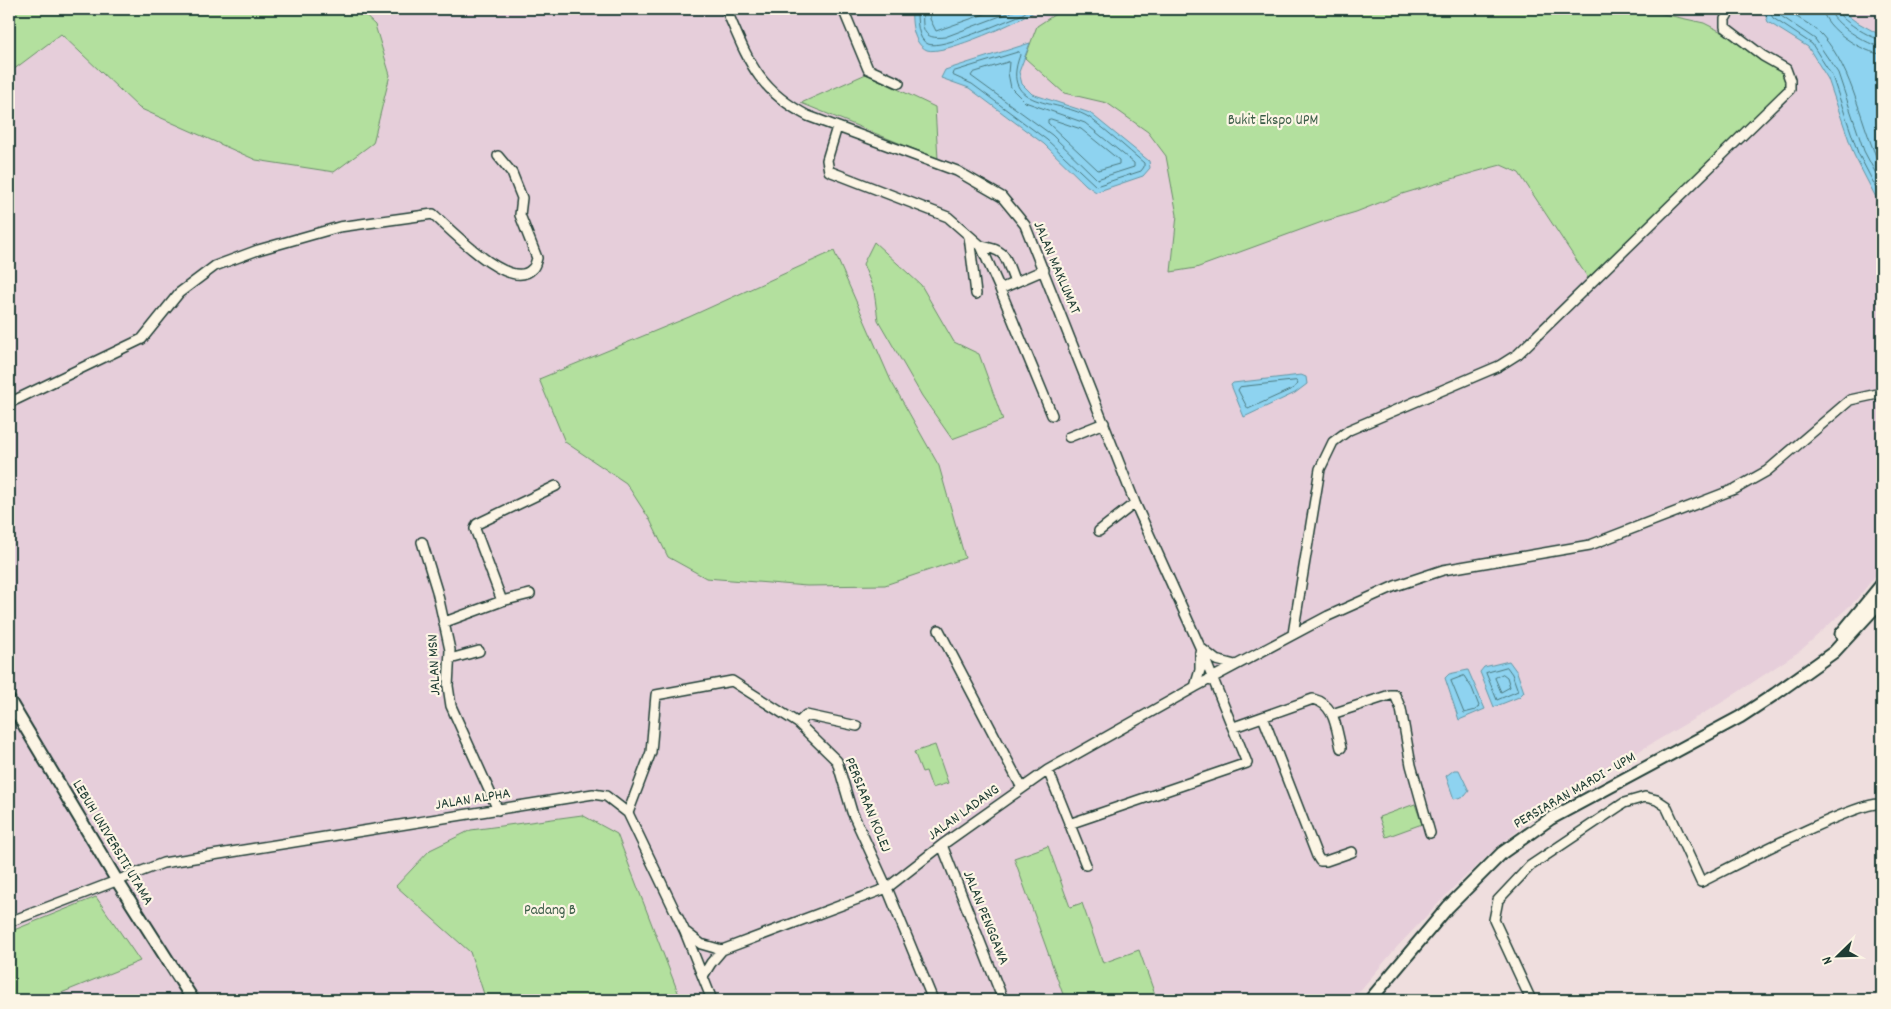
<svg xmlns="http://www.w3.org/2000/svg" width="1891" height="1009" font-family="Dekko,sans-serif">
<rect width="100%" height="100%" fill="#efdede"/>
<filter id="ink" filterUnits="userSpaceOnUse"><feTurbulence type="fractalNoise" baseFrequency=".02" numOctaves="2"/><feDisplacementMap in="SourceGraphic" scale="10" xChannelSelector="R" yChannelSelector="G"/><feConvolveMatrix kernelMatrix="1 2 1 2 8 2 1 2 1" color-interpolation-filters="sRGB"/></filter>
<g filter="url(#ink)">
<path fill="#e6ceda" d="M 9,9 L 1882,9 L 1882,568 L 1855,601 L 1800,651 L 1726,700 L 1600,774 L 1535,817 L 1496,848 L 1454,887 L 1397,947 L 1352,1000 L 9,1000 Z"/>
<path fill="#b3e09e" stroke="#698e69" d="M 9,9 L 358,9 L 375,25 L 390,75 L 373,143 L 334,172 L 256,160 L 139,108 L 61,34 L 9,73 Z
M 1063,9 L 1640,9 L 1704,23 L 1789,66 L 1795,87 L 1772,114 L 1588,278 L 1519,173 L 1501,165 L 1475,172 L 1402,194 L 1356,212 L 1322,222 L 1196,268 L 1171,272 L 1177,215 L 1166,156 L 1148,132 L 1107,103 L 1064,93 L 1025,58 L 1037,26 Z
M 866,74 L 935,107 L 938,159 L 801,103 Z
M 874,242 L 921,285 L 954,342 L 979,354 L 1003,420 L 952,439 L 922,396 L 878,320 L 874,291 L 863,264 Z
M 834,251 L 891,381 L 939,466 L 965,558 L 885,585 L 807,586 L 706,578 L 668,557 L 650,520 L 626,483 L 565,442 L 539,379 L 689,317 Z
M 935,745 L 948,783 L 932,788 L 926,771 L 922,772 L 914,752 Z
M 1415,804 L 1422,824 L 1386,837 L 1379,817 Z
M 582,815 L 617,834 L 681,1000 L 486,1000 L 470,952 L 396,886 L 430,850 L 471,830 Z
M 1048,846 L 1070,907 L 1082,903 L 1103,963 L 1139,950 L 1157,1000 L 1065,1000 L 1014,858 Z
M 96,897 L 140,961 L 44,1000 L 9,1000 L 9,932 Z"/>
<path fill="#8ed3f0" stroke="#6297a5" d="M 912,9 L 1039,9 C 1024,19 943,56 927,50 C 913,44 911,22 912,9 Z
M 1763,9 L 1839,9 L 1855,21 L 1882,36 L 1882,209 L 1854,155 L 1828,79 L 1808,47 L 1768,22 Z
M 1030,43 L 1019,72 L 1022,84 L 1032,94 L 1090,113 L 1149,161 L 1150,168 L 1143,176 L 1096,192 L 1086,185 L 1044,144 L 969,88 L 941,78 L 945,70 Z
M 1301,375 L 1306,377 L 1307,384 L 1295,393 L 1244,417 L 1231,385 L 1233,383 Z
M 1509,661 L 1517,672 L 1524,692 L 1519,697 L 1494,707 L 1480,672 L 1484,667 Z
M 1468,670 L 1485,709 L 1459,720 L 1445,678 L 1449,674 Z
M 1454,770 L 1459,770 L 1469,791 L 1465,796 L 1454,799 L 1446,776 Z"/>
<g fill="none" stroke-linecap="round" stroke-linejoin="round">
<path stroke="#4b797f" stroke-width="1" d="M 917,9 C 917,19 917,40 928,44 C 941,50 1005,21 1021,15 L 1030,9
M 923,9 C 922,29 922,40 945,37 L 1019,9
M 931,9 L 930,19 L 936,31 L 999,9
M 1768,9 L 1773,18 L 1812,44 L 1832,76 L 1858,153 L 1882,199
M 1775,9 L 1778,14 L 1815,39 L 1838,73 L 1864,151 L 1882,185
M 1783,9 C 1795,17 1812,24 1822,35 C 1855,72 1860,126 1882,169
M 1823,9 C 1823,28 1865,54 1882,54
M 1830,9 C 1831,23 1869,46 1882,47
M 1836,9 C 1838,19 1872,39 1882,40
M 1019,52 L 1020,55 C 999,111 1060,98 1090,118 C 1109,132 1126,148 1144,163 L 1144,167 L 1141,171 L 1096,186 L 1047,140 L 972,84 L 952,75 L 953,72 Z
M 1009,62 L 1008,73 L 1011,88 L 1025,102 L 1085,123 L 1134,163 L 1134,167 L 1097,179 L 1052,135 L 971,76 L 973,73 Z
M 1051,119 L 1081,129 L 1119,160 L 1119,164 L 1098,170 L 1048,123 L 1048,120 Z
M 1296,381 L 1298,384 L 1292,389 L 1248,409 L 1238,390 L 1240,387 Z
M 1507,667 L 1512,674 L 1518,691 L 1497,700 L 1486,673 Z
M 1503,674 L 1507,677 L 1510,687 L 1501,692 L 1495,678 Z
M 1464,676 L 1472,688 L 1479,706 L 1476,710 L 1464,713 L 1451,681 Z"/>
<g stroke="#1f3d34" stroke-width="12">
<path id="minor" d="M 726,9 C 748,59 756,89 808,116 L 957,171 L 1002,197 L 1025,225 L 1135,503 L 1200,647 L 1247,763 L 1069,824
M 843,9 L 868,69 L 899,83
M 837,127 L 827,160 L 829,171 L 948,217 L 981,246 L 1000,289 L 1044,270
M 969,236 L 976,294
M 981,246 C 1009,251 1004,257 1015,282
M 1000,289 L 1052,415
M 9,403 L 142,339 L 179,293 L 215,266 L 258,250 L 339,227 L 433,214 C 449,228 510,293 532,269 C 535,267 536,261 537,258 L 520,215 L 522,198 L 512,173 L 498,156
M 1069,437 L 1104,423
M 1099,531 L 1135,503
M 422,542 L 437,591 L 450,650 L 448,686 L 451,706 L 498,810
M 502,601 L 475,529 L 477,524 L 556,486
M 445,622 L 502,601 L 530,594
M 939,630 L 1022,788
M 1293,634 L 1320,469 L 1333,442 L 1349,430 L 1499,366 L 1518,354 L 1790,89 L 1790,80 L 1786,69 L 1763,56 L 1725,27 L 1725,19 L 1731,9
M 1202,649 L 1216,660 L 1235,665
M 450,659 L 479,651
M 1195,687 L 1200,670 L 1200,652
M 1332,714 L 1390,695 L 1395,695 L 1401,709 L 1411,765 L 1430,833
M 1263,717 L 1317,856 L 1320,861 L 1326,861 L 1352,852
M 798,723 L 806,715 L 857,726
M 1234,727 L 1313,699 C 1335,704 1336,728 1341,748
M 1048,770 L 1086,865
M 628,813 L 651,752 L 656,695 L 732,681 L 798,723 L 837,761 L 852,812 L 887,888 L 933,1000
M 942,845 L 1003,1000
M 9,922 L 163,863 L 593,794 L 606,796 L 628,813 L 685,932 L 712,1000
M 687,933 L 701,944 L 722,950
M 703,976 L 711,963 L 722,950 L 887,888 L 942,845 L 1048,770 L 1195,687 L 1328,616 L 1395,586 L 1443,570 L 1590,545 L 1735,489 L 1767,471 L 1850,400 L 1882,393
M 1531,1000 L 1494,920 L 1498,900 L 1530,866 L 1624,803 L 1645,797 L 1657,800 L 1666,806 L 1701,882 C 1729,868 1861,799 1882,804"/>
</g>
<g stroke="#1f3d34" stroke-width="15">
<path id="tertiary" d="M 1841,634 L 1882,584
M 9,700 L 116,879 L 193,1000
M 1370,1000 L 1448,907 L 1502,853 L 1550,819 L 1740,717 L 1775,694 L 1834,652 L 1882,600"/>
</g>
<use href="#minor" stroke="#fcf5e5" stroke-width="9"/>
<use href="#tertiary" stroke="#fcf5e5" stroke-width="11"/>
</g>
</g>
<g text-anchor="middle" dominant-baseline="central" stroke-width="4.5" stroke-linejoin="round" paint-order="stroke">
<g font-size="15" fill="#3d5e49" stroke="#fcf5e5">
<text x="1273" y="121">Bukit Ekspo UPM</text>
<text x="550" y="911">Padang B</text>
</g>
<g font-size="15" fill="#1f3d34" stroke="#fcf5e5">
<text transform="translate(1056 268) rotate(67)">JALAN MAKLUMAT</text>
<text transform="translate(435 665) rotate(-93)">JALAN MSN</text>
<text transform="translate(1575 791) rotate(-30)">PERSIARAN MARDI - UPM</text>
<text transform="translate(473 800) rotate(-9)">JALAN ALPHA</text>
<text transform="translate(867 805) rotate(68)">PERSIARAN KOLEJ</text>
<text transform="translate(964 813) rotate(-36)">JALAN LADANG</text>
<text transform="translate(112 843) rotate(59)">LEBUH UNIVERSITI UTAMA</text>
<text transform="translate(985 918) rotate(68)">JALAN PENGGAWA</text>
</g>
</g>
<rect width="1891" height="1009" fill="none" stroke="#fcf5e5" stroke-width="30"/>
<rect x="15" y="15" width="1861" height="979" fill="none" stroke="#1f3d34" stroke-width="2" filter="url(#ink)"/>
<g transform="translate(1838 956) rotate(247)" stroke="#fcf5e5" stroke-width="4" paint-order="stroke">
<path d="M0-4L9 19L0 12L-9 19Z" fill="#1f3d34"/>
<text y="-8" font-size="14" font-weight="bold" text-anchor="middle" fill="#1f3d34">N</text>
</g>
</svg>
